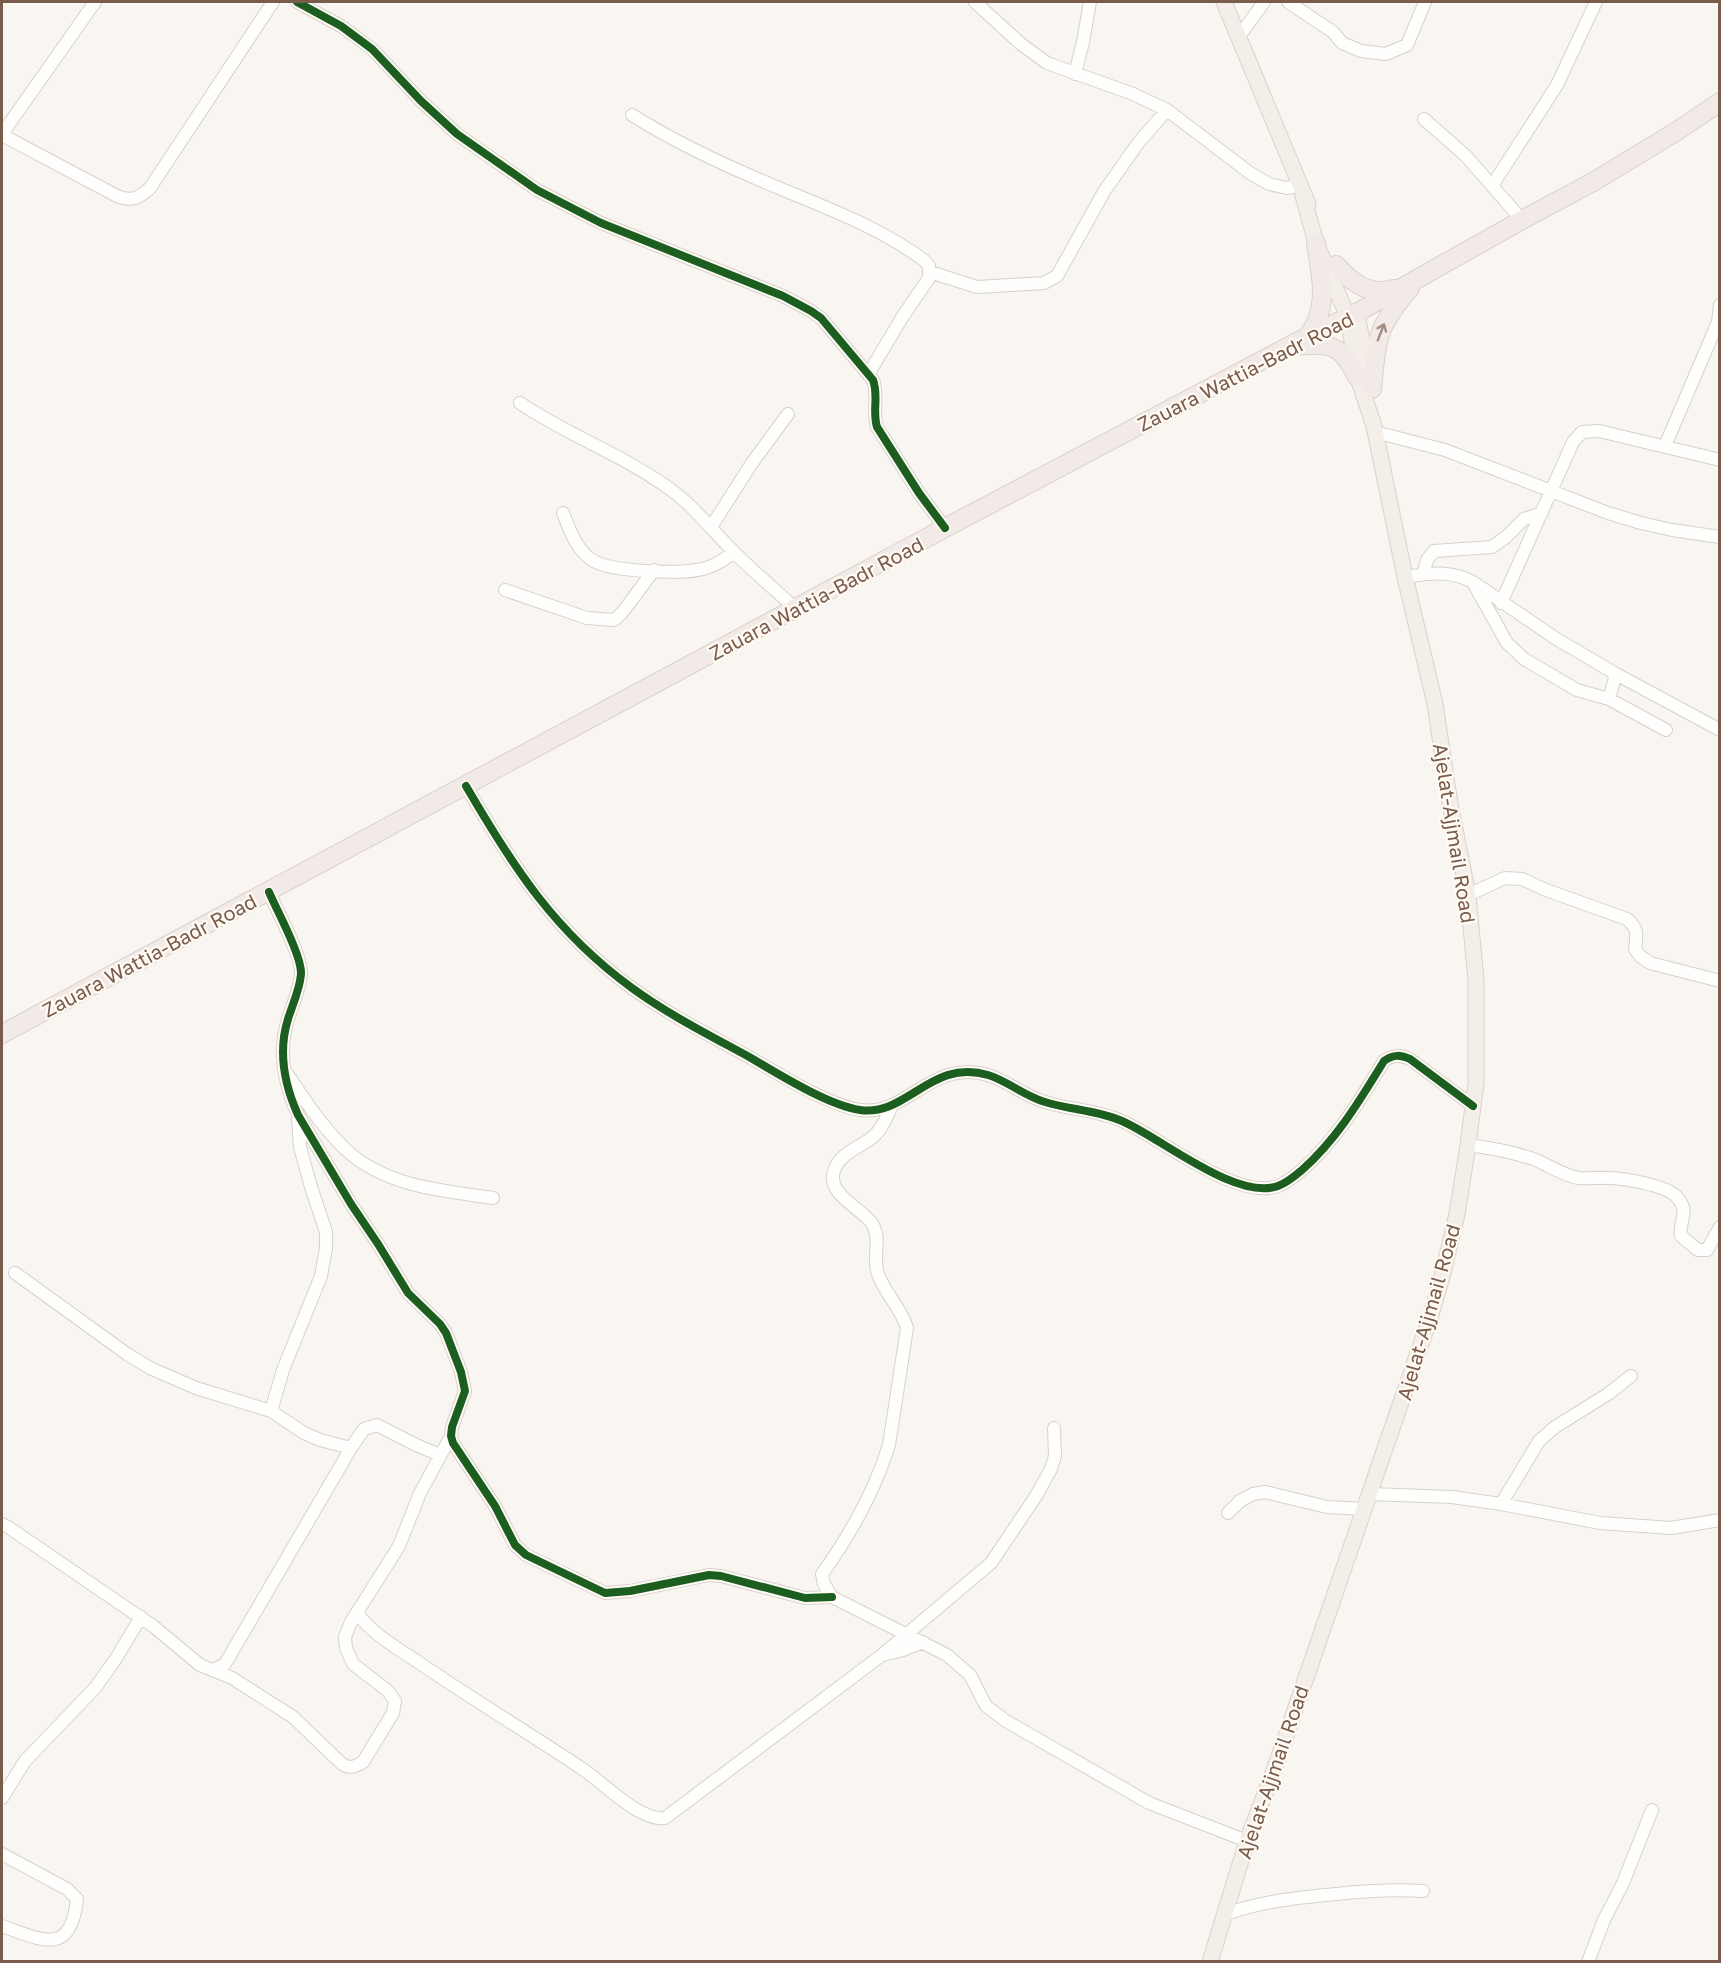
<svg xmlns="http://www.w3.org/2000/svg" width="1721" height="1963" font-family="'Golos Text',sans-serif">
<rect width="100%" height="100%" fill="#f9f5f0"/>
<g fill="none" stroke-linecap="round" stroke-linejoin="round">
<g stroke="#d7d1cb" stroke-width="14">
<path id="minor" d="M 297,2 L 341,26 L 372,49 L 421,101 L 457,134 L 537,190 L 601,223 L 783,296 L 811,311 L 821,318 L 873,380 C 879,396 872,411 877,427 L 919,493 L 945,528
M 975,2 L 1021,44 L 1047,63 L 1133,94 L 1167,110 L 1250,173 L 1269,184 L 1287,188 L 1299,186
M 1288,2 L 1333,32 L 1342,43 L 1361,51 L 1386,54 L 1407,45 L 1425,2
M 1238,38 L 1264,2
M 1075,74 L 1083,42 L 1090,2
M 632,115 C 678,144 728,167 779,188 C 829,209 881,228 925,261 L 929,266 L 929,278 L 903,316 L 869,373
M 1424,119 L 1466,156 L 1522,220
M 2,134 L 95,2
M 2,135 L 117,196 C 132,202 139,198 150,188 L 273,2
M 1492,186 L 1557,85 L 1596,2
M 930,272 L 977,287 L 1044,283 L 1057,276 L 1105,190 L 1139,142 L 1167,110
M 520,403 C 567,435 621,454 667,487 C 692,504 711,529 732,550 C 752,571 775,589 796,609
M 1375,432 L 1445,450 L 1608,513 L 1641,523 L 1672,530 L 1720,537
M 1665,446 L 1718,322 L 1720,305
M 563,513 C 570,531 576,549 592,560 C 610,572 685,575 706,568 C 717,565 725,559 734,552
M 711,527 L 752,463 L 788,414
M 1423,574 L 1427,560 L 1434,551 L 1492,547 L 1506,537 L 1524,519 L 1542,513
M 1405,577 C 1430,573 1450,570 1473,582 L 1555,638 L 1616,674 L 1720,730
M 1475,586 L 1507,643 L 1524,659 L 1577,690 L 1609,699 L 1666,730
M 505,590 L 587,618 L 614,620 L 622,613 L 654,570
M 1501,603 L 1573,442 L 1582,432 L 1599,431 L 1720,460
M 1609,699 L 1616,674
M 466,786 C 513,867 555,932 632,988 C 669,1015 711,1036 751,1058 C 780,1075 828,1105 860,1110 C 907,1117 931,1058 988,1075 C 1008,1081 1024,1096 1045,1102 C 1071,1110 1097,1110 1122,1121 C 1161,1138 1236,1201 1278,1186 C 1286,1183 1295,1176 1302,1170 C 1337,1139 1360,1100 1384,1061 C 1394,1054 1400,1055 1410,1059 L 1473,1106
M 269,892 C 277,911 302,956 301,974 C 300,989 292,1006 288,1019 C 278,1051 284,1084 298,1115 L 351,1204 L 378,1244 L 408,1293 L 440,1324 L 446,1333 L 461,1372 L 465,1391 L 452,1427 L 451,1436 L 453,1443 L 495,1506 L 515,1545 L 526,1555 L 605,1593 L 630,1591 L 709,1575 L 721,1576 L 805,1598 L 832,1597
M 1468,895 L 1505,878 L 1522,879 L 1546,890 L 1627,919 C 1638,928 1637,934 1635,949 L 1640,956 L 1650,963 L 1720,981
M 288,1075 C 307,1103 326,1133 352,1155 C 391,1187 445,1191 493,1198
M 892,1105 C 887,1116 883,1128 874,1136 C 860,1148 843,1151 835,1168 C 824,1193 858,1206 871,1222 C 882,1237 873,1254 877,1271 C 883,1292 901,1307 907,1328 L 889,1445 C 875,1490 850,1535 822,1574 L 824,1584 L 832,1597 L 947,1655 L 970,1675 L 986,1706 L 1006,1721 L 1149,1803 L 1247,1841
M 1468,1145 C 1492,1148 1514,1152 1536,1160 C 1550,1166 1564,1176 1579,1178 C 1588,1179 1598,1177 1607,1178 C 1623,1178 1666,1185 1677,1197 C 1691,1213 1678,1221 1681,1236 L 1698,1250 L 1707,1250 L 1720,1227
M 15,1273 L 127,1354 L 150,1368 L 196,1388 L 271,1411 L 304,1433 L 320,1440 L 351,1448 L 364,1429 L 377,1425 L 416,1445 L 440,1455
M 271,1411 L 283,1370 L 321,1276 L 326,1248 L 326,1232 L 311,1187 L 300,1147 L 298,1119
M 1370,1494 L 1452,1497 L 1501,1504 L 1600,1523 L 1671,1528 L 1720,1520
M 1501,1504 L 1539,1441 L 1555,1427 L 1608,1394 L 1631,1376
M 1228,1513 L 1240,1501 L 1253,1494 L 1265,1492 L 1327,1507 L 1365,1509
M 2,1524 L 8,1527 L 153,1626 L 200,1665 L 232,1678 L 293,1717 L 342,1764 C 350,1769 355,1767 363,1762 L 393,1713 L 395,1701 L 388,1691 L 353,1664 L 346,1648 L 345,1637 L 351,1622 L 399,1546 L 420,1493 L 451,1436
M 357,1613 C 372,1634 397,1648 418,1662 C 472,1699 529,1733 584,1770 C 606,1785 639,1821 665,1818 L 882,1655 L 991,1563 L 1036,1496 L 1051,1469 L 1055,1456 L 1054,1428
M 883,1655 L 903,1650 L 923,1642
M 213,1670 L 225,1664 L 351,1448
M 2,1798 L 25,1761 L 95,1688 L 115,1660 L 141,1617
M 2,1854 L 67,1889 L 77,1899 C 71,1957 42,1940 2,1926
M 1223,1915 C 1263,1901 1294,1898 1336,1894 C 1365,1891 1393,1889 1423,1891
M 1588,1962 L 1604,1920 L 1623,1883 L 1652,1810"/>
</g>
<g stroke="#dad1cc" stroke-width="17">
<path id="major" d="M 1224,2 L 1308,204
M 1357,316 L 1370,378
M 1210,1962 L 1247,1841 L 1277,1762 L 1430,1318 L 1442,1277 L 1457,1214 L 1468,1145 L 1476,1083 L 1476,980 L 1468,895 L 1450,804 L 1435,704 L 1405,577 L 1374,426 L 1358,378 L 1348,317 L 1316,243 L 1303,196"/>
</g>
<g stroke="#dad1cc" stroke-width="20">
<path id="highway" d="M 1336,265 C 1352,283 1369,296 1394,289
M 1307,337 C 1330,309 1321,276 1316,243
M 1297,345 C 1306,346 1313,344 1321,345 C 1342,346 1349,362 1358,378
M 1372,389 C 1377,338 1376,328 1410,288
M 2,1034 L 945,528 L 1293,344 L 1360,311 L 1522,220 L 1593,182 L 1677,131 L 1720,102"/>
</g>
<use href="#minor" stroke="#fefefd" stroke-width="12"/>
<use href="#major" stroke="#f3eee8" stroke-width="15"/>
<use href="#highway" stroke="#f2eae7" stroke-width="18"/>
<g stroke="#fffaf3" stroke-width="11">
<path id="cycleway" d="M 297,2 L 341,26 L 372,49 L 421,101 L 457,134 L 537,190 L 601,223 L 783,296 L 811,311 L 821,318 L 873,380 C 879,396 872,411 877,427 L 919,493 L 945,528
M 466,786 C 513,867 555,932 632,988 C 669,1015 711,1036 751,1058 C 780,1075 828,1105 860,1110 C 907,1117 931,1058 988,1075 C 1008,1081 1024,1096 1045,1102 C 1071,1110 1097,1110 1122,1121 C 1161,1138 1236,1201 1278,1186 C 1286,1183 1295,1176 1302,1170 C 1337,1139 1360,1100 1384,1061 C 1394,1054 1400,1055 1410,1059 L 1473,1106
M 269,892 C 277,911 302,956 301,974 C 300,989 292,1006 288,1019 C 278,1051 284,1084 298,1115 L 351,1204 L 378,1244 L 408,1293 L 440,1324 L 446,1333 L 461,1372 L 465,1391 L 452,1427 L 451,1436 L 453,1443 L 495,1506 L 515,1545 L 526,1555 L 605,1593 L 630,1591 L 709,1575 L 721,1576 L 805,1598 L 832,1597"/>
</g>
<use href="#cycleway" stroke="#1b5e20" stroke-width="8"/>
</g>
<defs><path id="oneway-shaft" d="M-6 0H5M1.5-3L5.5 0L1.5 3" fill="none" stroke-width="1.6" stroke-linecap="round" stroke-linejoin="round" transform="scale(1.5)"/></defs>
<use stroke="#a48e83" href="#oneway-shaft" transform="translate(1381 332) rotate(-69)"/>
<g text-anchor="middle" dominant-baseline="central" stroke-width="4.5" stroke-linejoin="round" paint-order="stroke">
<g font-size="20" fill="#7a5c4d" stroke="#fffaf3">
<text transform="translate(1245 371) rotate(-27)">Zauara Wattia-Badr Road</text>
<text transform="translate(816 598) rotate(-28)">Zauara Wattia-Badr Road</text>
<text transform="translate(1455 833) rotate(81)">Ajelat-Ajjmail Road</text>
<text transform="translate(149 955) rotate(-28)">Zauara Wattia-Badr Road</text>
<text transform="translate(1428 1312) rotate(-74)">Ajelat-Ajjmail Road</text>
<text transform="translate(1272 1772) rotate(-71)">Ajelat-Ajjmail Road</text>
</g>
</g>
<rect width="1721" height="1963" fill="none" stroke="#7a5c4d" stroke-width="6"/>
</svg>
